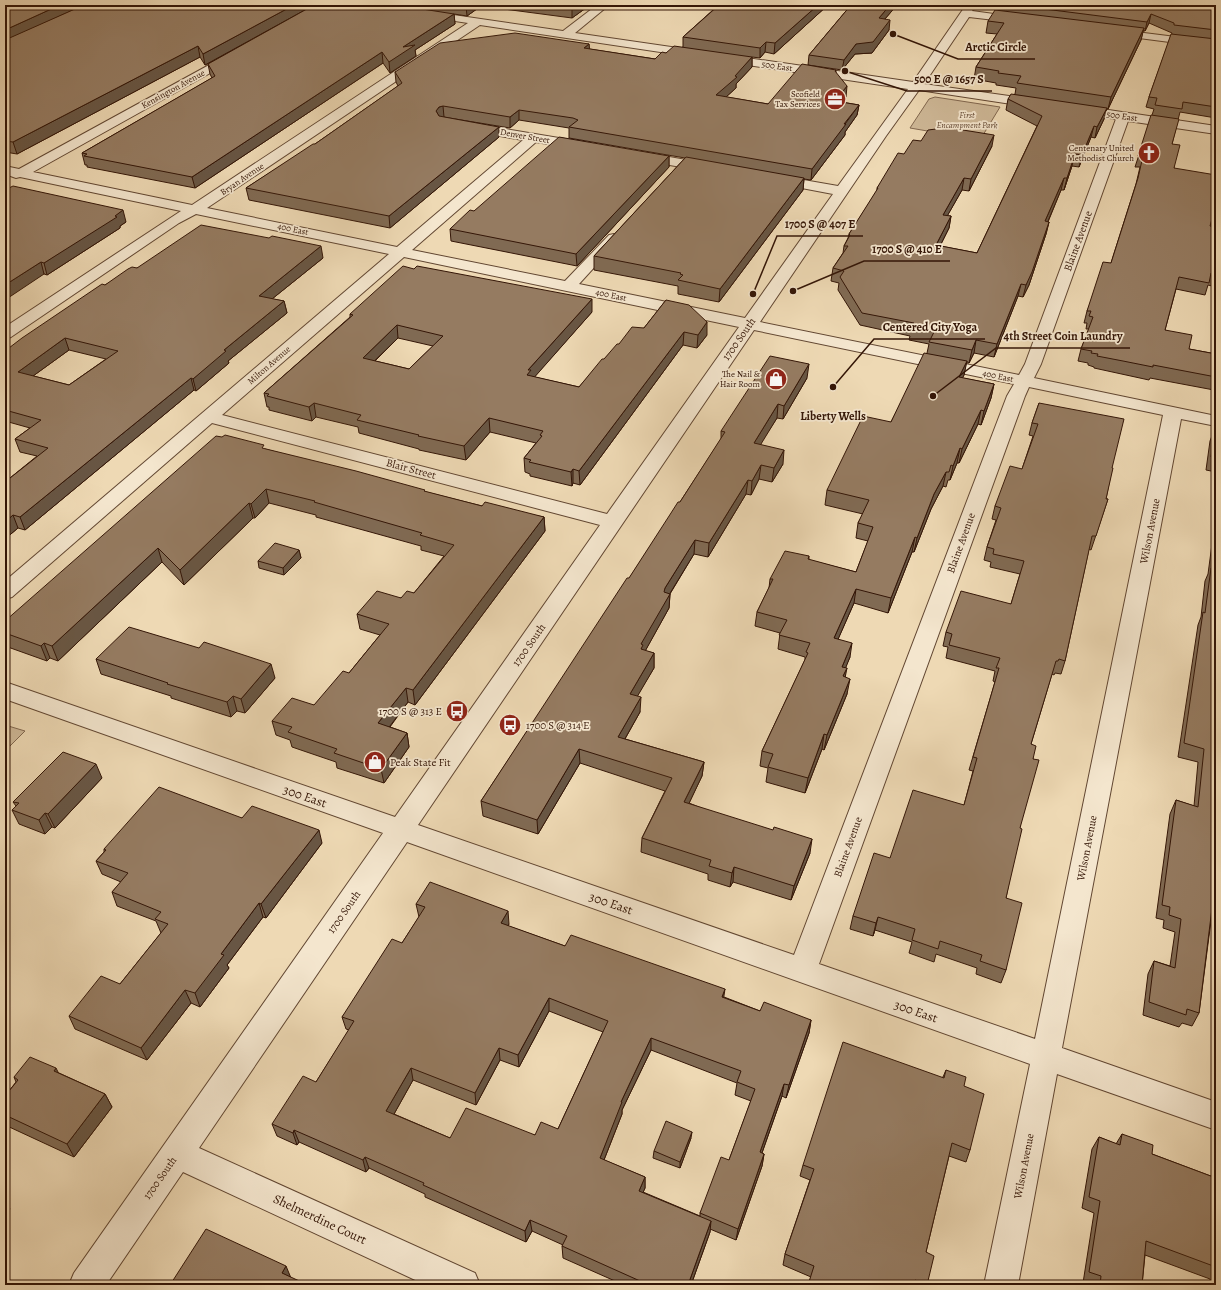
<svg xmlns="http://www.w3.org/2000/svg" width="1221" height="1290" font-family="Alegreya,serif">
<rect width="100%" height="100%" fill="#eed9b4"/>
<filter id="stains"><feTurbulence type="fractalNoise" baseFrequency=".005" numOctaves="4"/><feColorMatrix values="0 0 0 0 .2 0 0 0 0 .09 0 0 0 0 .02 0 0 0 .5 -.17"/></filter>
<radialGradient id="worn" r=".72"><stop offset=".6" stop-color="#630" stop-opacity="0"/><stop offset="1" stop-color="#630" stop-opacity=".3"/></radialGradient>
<path fill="#ceb897" stroke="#81674f" d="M 935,97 L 1000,107 L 980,140 L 910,128 L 929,99 Z
M 5,725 L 25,731 L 5,751 Z"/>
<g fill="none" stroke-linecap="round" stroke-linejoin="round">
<g stroke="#624732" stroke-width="2">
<path id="minor" d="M 597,5 L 609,5 L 575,33 L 913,82 L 966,5 L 976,5 L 972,11 L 1024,18 L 1025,20 L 1020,23 L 969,17 L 924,84 L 1037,100 L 1041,101 L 1043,104 L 1041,107 L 1037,108 L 919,90 L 886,136 L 760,322 L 1019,375 L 1025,364 L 1116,119 L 1071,112 L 1069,109 L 1071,106 L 1075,105 L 1216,126 L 1216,134 L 1128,121 L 1041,364 L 1034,378 L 1216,416 L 1216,426 L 1181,419 L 1062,1048 L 1216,1102 L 1216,1130 L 1057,1074 L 1018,1285 L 984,1285 L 1030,1064 L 407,842 L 199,1148 L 475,1273 L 480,1285 L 426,1285 L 183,1172 L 106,1285 L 69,1285 L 74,1273 L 383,833 L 5,699 L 5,682 L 395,817 L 600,525 L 212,423 L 12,597 L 5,599 L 5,581 L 389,254 L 196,214 L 179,223 L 11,337 L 5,339 L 5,327 L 181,211 L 20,177 L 16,178 L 5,174 L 5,166 L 19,169 L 231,53 L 239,53 L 241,55 L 239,57 L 33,172 L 192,205 L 468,23 L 422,16 L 421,14 L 422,12 L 426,11 L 563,31 ZM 480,25 L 908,89 L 838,186 L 775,175 L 770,176 L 768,179 L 770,182 L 833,194 L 745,318 L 579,284 L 621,238 L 619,235 L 614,234 L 609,235 L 565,281 L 412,250 L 536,142 L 583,150 L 588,149 L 590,146 L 588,143 L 583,142 L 469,123 L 465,124 L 463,127 L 465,130 L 523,140 L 397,247 L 207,208 ZM 404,257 L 739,327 L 607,514 L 222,415 ZM 754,330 L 1014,384 L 1007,396 L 794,955 L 418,825 ZM 1029,387 L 1163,415 L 1035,1039 L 819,964 L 1025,396 Z
M 1112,29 L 1216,42 L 1216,48 L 1108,34 L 1107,32 L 1108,30 Z
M 641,152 L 709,164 L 714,165 L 716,168 L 714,171 L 709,172 L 636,159 L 634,156 L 636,153 Z"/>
</g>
<use href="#minor" fill="#f4e6ce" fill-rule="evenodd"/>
</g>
<path fill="#806a53" stroke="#341607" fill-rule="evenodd" d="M 5,5 L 590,5 L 572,18 L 481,6 L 467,16 L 454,14 L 455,24 L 415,50 L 416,56 L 390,73 L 383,63 L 195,188 L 87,167 L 87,165 L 85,165 L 82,153 L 212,78 L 210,74 L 208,64 L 289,19 L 205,65 L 200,57 L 17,154 L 5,152 Z
M 687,5 L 828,5 L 774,54 L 765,52 L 760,58 L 752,57 L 752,67 L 736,84 L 736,88 L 726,97 L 768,104 L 836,70 L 836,73 L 846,97 L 841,102 L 859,105 L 857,115 L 845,132 L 845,135 L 811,180 L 804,179 L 803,190 L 719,302 L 678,294 L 678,286 L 594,270 L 594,256 L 685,158 L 569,138 L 569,128 L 519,120 L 510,128 L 443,117 L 499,137 L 390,228 L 249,200 L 246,188 L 315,144 L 398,86 L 396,82 L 395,72 L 589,44 L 589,49 L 655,59 L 666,53 L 683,47 L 683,37 L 714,9 Z
M 851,5 L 897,5 L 885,19 L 889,30 L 872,53 L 855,54 L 842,70 L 808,65 L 809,55 Z
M 1000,5 L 1216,5 L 1216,118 L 1180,112 L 1172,144 L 1174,168 L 1210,226 L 1216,227 L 1216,287 L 1208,285 L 1205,295 L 1176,289 L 1165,330 L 1189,349 L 1216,354 L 1216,389 L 1214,389 L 1214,390 L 1150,378 L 1149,380 L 1094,368 L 1094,367 L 1088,365 L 1088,363 L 1078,361 L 1081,349 L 1089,329 L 1086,329 L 1087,323 L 1084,323 L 1087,311 L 1111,263 L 1136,184 L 1140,167 L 1135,167 L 1154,109 L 1146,107 L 1149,97 L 1172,33 L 1149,23 L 1145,31 L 1143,31 L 1141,40 L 1108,109 L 1106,109 L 1104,119 L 1095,138 L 1091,137 L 1079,167 L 1072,166 L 1064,190 L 1061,190 L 1048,222 L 1049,222 L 1046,234 L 1029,285 L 1023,297 L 1018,296 L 994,357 L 974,353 L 969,363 L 966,363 L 964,375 L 962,378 L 994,384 L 991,398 L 981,425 L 978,424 L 959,463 L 957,463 L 950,480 L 948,480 L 946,487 L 943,486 L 931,509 L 914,552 L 912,552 L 888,613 L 854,603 L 838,639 L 850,657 L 845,668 L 845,677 L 847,694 L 824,750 L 822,749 L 805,793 L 766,782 L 768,768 L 760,766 L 762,751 L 805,660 L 805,657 L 778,649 L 780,633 L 755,626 L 757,612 L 769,588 L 770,579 L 809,556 L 809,560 L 856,572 L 868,541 L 856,538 L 858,523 L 863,514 L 825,505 L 827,490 L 891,422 L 927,353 L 929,344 L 909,340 L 910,336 L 860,325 L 838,290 L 839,283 L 831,281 L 833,268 L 843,253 L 844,246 L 848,238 L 849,234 L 877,191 L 877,188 L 904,154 L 921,141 L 992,146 L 969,191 L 962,190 L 947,216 L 951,216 L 949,228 L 940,246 L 977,253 L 1037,126 L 1006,110 L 1008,99 L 1015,94 L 1016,88 L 996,85 L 996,83 L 974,79 L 976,67 L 997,34 L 986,33 L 988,21 L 999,11 Z
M 669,156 L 669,167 L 577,266 L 451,241 L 450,229 L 474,211 Z
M 5,190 L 126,222 L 120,226 L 120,228 L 47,275 L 44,274 Z
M 323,258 L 272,299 L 284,301 L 287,313 L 228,361 L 229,363 L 196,391 L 194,390 L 25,530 L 18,528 L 5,539 L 5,482 L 37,456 L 20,452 L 15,439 L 30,428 L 5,421 L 5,351 L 105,285 L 137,268 ZM 69,350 L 106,359 L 69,385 L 33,376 Z
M 666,300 L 707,335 L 697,348 L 683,345 L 580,485 L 573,483 L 572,486 L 530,476 L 530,474 L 525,472 L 524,458 L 536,443 L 490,432 L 466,460 L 419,450 L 419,449 L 359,433 L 358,427 L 316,417 L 312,421 L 269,410 L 269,407 L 267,407 L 264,393 L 350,317 L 350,314 L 592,312 L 534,377 L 579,387 L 604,359 L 619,344 L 644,328 ZM 398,338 L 433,346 L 409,369 L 375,361 Z
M 807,378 L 783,419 L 777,418 L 760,444 L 783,464 L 772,482 L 759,479 L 751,495 L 746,494 L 708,557 L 694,554 L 670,594 L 669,608 L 645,651 L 654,653 L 654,668 L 637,696 L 640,712 L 625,739 L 704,762 L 702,776 L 689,803 L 810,853 L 791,900 L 733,882 L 730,887 L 708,880 L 708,874 L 641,852 L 642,838 L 665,791 L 580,763 L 538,834 L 483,816 L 481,801 L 680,502 L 721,439 L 721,431 Z
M 1039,403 L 1112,468 L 1106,499 L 1108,499 L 1091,550 L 1089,549 L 1065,661 L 1061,674 L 1055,673 L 1054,675 L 1052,674 L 1031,744 L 1033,759 L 1006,898 L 1006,970 L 1001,983 L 976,974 L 977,968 L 936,954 L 934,962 L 909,953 L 912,942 L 875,930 L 873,936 L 850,929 L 853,916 L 890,858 L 964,805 L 973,771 L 969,770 L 995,682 L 993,681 L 995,671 L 946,658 L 948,647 L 943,646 L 946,632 L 1011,604 L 1020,574 L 990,567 L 991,562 L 984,560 L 987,547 L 996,520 L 992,519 L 995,506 L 1022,469 L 1033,436 L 1029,435 L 1032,423 Z
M 1215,428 L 1216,429 L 1216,472 L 1206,470 L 1210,441 Z
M 265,449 L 426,492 L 482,506 L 544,517 L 545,531 L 415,705 L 408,702 L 390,727 L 407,733 L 409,747 L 384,783 L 337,768 L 336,762 L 292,747 L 290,740 L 276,735 L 272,721 L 314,705 L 349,673 L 380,635 L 360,629 L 357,614 L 414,593 L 444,556 L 421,550 L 421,546 L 316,517 L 316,515 L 269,503 L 255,518 L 253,518 L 184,585 L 162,562 L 58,661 L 50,658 L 47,661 L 5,646 L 5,621 Z
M 1216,510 L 1216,898 L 1214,898 L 1199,1013 L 1192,1026 L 1182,1023 L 1179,1027 L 1143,1015 L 1148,974 L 1154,961 L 1170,966 L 1175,932 L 1163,928 L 1164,920 L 1156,918 L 1170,814 L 1176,800 L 1194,806 L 1198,762 L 1178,757 L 1198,625 L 1201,617 L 1205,581 L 1208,574 L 1214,529 Z
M 299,550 L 301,558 L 284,575 L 259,568 L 258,561 Z
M 96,659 L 275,678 L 245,713 L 237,711 L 231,717 L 171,698 L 171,696 L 101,674 Z
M 102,778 L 55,828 L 52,827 L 45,834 L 19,824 L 12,810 L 16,806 L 13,802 Z
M 242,818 L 322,843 L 266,918 L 263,917 L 227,965 L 229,968 L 200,1007 L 191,1003 L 147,1060 L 75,1029 L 69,1016 L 120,984 L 161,933 L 156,921 L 117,906 L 112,892 L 121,882 L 102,874 L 96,861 L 104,852 L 104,849 Z
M 416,904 L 509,924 L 508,926 L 565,946 L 724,997 L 760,1011 L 811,1020 L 809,1033 L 786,1098 L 782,1096 L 762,1153 L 764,1154 L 762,1166 L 736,1240 L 710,1229 L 710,1232 L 691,1285 L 624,1285 L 563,1258 L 562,1246 L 563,1245 L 532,1231 L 526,1242 L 425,1197 L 425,1194 L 369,1168 L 366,1172 L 299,1142 L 297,1145 L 277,1136 L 272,1124 L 316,1082 L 349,1030 L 346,1029 L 342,1017 L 402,943 L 419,917 ZM 549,1011 L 603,1032 L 558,1129 L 535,1135 L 450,1138 L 394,1114 L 413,1080 L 476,1105 L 500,1060 L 519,1067 ZM 651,1050 L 737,1083 L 735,1095 L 751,1101 L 729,1160 L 700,1213 L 700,1216 L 643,1192 L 645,1188 L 645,1177 L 604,1160 L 622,1114 L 622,1110 Z
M 946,1070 L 964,1086 L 970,1150 L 966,1162 L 949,1156 L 926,1252 L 927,1285 L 808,1285 L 811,1277 L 783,1265 L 785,1254 L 810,1180 L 800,1176 L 803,1165 L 943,1077 Z
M 59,1073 L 105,1094 L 112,1107 L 74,1157 L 5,1125 L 5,1096 L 16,1082 L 14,1077 Z
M 1122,1134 L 1152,1154 L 1216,1178 L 1216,1285 L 1210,1285 L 1210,1279 L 1145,1255 L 1142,1285 L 1088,1285 L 1083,1283 L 1094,1213 L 1082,1208 L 1092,1149 L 1099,1137 L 1116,1144 Z
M 691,1138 L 680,1168 L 653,1158 L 654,1151 Z"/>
<path fill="#685644" stroke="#341607" d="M 60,5 L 84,5 L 5,41 L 5,30 Z
M 294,5 L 314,5 L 205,65 L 203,54 Z
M 467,5 L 481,5 L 481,6 L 467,16 L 466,6 Z
M 576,5 L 590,5 L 572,18 L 572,8 Z
M 818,5 L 828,5 L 774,54 L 775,43 Z
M 890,5 L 897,5 L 877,28 L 879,18 Z
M 454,14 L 455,24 L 415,50 L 416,56 L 390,73 L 389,62 L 403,47 Z
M 1151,14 L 1149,23 L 1145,31 L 1147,22 Z
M 890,20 L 889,30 L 872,53 L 855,54 L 842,70 L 844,60 L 856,44 Z
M 1144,28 L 1141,40 L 1108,109 L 1111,97 Z
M 766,42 L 765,52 L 760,58 L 760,48 Z
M 589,44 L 590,53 L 584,48 Z
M 198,46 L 200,57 L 17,154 L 13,142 Z
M 382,52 L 383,63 L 195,188 L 192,177 Z
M 752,57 L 752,67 L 736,84 L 736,88 L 716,106 L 716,95 Z
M 847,86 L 846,97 L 834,111 L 835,101 Z
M 859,105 L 857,115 L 845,132 L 845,135 L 811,180 L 812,169 Z
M 443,106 L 444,117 L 440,118 L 436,111 L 439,107 Z
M 1107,108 L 1104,119 L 1095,138 L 1097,127 Z
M 519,110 L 519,120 L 510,128 L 510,117 Z
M 1094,126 L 1091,137 L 1079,167 L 1082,155 Z
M 499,127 L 499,137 L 390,228 L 389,216 Z
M 994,135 L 992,146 L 969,191 L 971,179 Z
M 1075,154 L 1072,166 L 1064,190 L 1067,178 Z
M 669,156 L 669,167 L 577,266 L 576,254 Z
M 804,178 L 803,190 L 719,302 L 720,289 Z
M 964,178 L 962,190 L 941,227 L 943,215 Z
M 1064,178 L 1061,190 L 1043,233 L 1045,221 Z
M 123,210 L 126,222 L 120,226 L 120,228 L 47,275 L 44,263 Z
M 951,216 L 949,228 L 934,258 L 936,245 Z
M 1049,222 L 1046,234 L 1029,285 L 1023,297 L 1026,285 Z
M 321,246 L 323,258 L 262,307 L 259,296 Z
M 41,262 L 44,274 L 5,300 L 5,285 Z
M 1021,284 L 1018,296 L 994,357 L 997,344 Z
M 592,299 L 592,312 L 532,380 L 527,375 L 528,370 Z
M 284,301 L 287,313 L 228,361 L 229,363 L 196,391 L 193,379 L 224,350 Z
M 707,322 L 707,335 L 697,348 L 698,335 Z
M 397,325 L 398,338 L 364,371 L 363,358 Z
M 684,332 L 683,345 L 580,485 L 579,471 Z
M 65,338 L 69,350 L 22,384 L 18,372 Z
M 976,340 L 974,353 L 969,363 L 972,350 Z
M 967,361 L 964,375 L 956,391 L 959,377 Z
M 809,364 L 807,378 L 783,419 L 784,406 Z
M 191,378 L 194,390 L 25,530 L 20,517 Z
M 994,384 L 991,398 L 981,425 L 984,411 Z
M 314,403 L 316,417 L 312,421 L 309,407 Z
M 778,404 L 777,418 L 753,457 L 754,443 Z
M 981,410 L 978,424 L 959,463 L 962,449 Z
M 489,418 L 490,432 L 466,460 L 464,446 Z
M 960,448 L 957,463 L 950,480 L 953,466 Z
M 784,450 L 783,464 L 772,482 L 774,468 Z
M 761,465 L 759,479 L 751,495 L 752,481 Z
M 573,469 L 573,483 L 572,486 L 571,472 Z
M 946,472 L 943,486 L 931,509 L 914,552 L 917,538 L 934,494 Z
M 748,480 L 746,494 L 708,557 L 709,543 Z
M 266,489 L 269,503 L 255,518 L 251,504 Z
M 249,503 L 253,518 L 184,585 L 180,570 Z
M 13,515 L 18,528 L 5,539 L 5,522 Z
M 544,517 L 545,531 L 415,705 L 413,690 Z
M 915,537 L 912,552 L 888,613 L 891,598 Z
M 695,540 L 694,554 L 664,603 L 670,594 L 669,608 L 643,655 L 641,649 L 641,644 L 665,588 Z
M 158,548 L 162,562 L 58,661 L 52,646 Z
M 299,550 L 301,558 L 284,575 L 283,568 Z
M 856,589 L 854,603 L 832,653 L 834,638 Z
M 44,643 L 50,658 L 47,661 L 41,646 Z
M 852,643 L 850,657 L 840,682 L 842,667 Z
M 654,653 L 654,668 L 630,709 L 630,694 Z
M 271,664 L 275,678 L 245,713 L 241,699 Z
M 847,668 L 844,683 L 843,676 Z
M 850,679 L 847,694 L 824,750 L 827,735 Z
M 406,688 L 408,702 L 381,738 L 378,723 Z
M 233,696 L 237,711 L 231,717 L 227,702 Z
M 641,697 L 640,712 L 618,751 L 618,737 Z
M 407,733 L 409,747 L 384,783 L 381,769 Z
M 824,734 L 822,749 L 805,793 L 808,778 Z
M 579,749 L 580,763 L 538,834 L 537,820 Z
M 704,762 L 702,776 L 683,816 L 684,802 Z
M 96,764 L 102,778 L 55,828 L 48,814 Z
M 45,813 L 52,827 L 45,834 L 39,820 Z
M 319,830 L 322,843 L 266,918 L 261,904 Z
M 812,839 L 810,853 L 791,900 L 794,886 Z
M 734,867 L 733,882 L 730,887 L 732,873 Z
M 259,903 L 263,917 L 227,965 L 229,968 L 200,1007 L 195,993 L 221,954 Z
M 508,911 L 509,924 L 502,936 L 501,923 Z
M 878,917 L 875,930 L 873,936 L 876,923 Z
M 725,989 L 723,1002 L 722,997 Z
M 185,990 L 191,1003 L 147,1060 L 141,1048 Z
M 549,998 L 549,1011 L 519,1067 L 518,1055 Z
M 811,1020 L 809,1033 L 786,1098 L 789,1085 Z
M 651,1038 L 651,1050 L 622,1110 L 622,1114 L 600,1170 L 600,1158 L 621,1102 Z
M 499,1048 L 500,1060 L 476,1105 L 475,1093 Z
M 56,1068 L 63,1082 L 54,1071 Z
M 411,1068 L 413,1080 L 389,1123 L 386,1111 Z
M 784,1084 L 782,1096 L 758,1164 L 760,1152 Z
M 105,1094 L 112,1107 L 74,1157 L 67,1144 Z
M 294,1130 L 299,1142 L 297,1145 L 293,1133 Z
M 692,1132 L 691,1138 L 680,1168 L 680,1162 Z
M 764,1154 L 762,1166 L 736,1240 L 738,1229 Z
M 365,1157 L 369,1168 L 366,1172 L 363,1160 Z
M 645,1177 L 645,1188 L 639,1202 L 639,1191 Z
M 5,1202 L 10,1209 L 5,1215 Z
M 530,1220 L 532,1231 L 526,1242 L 525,1231 Z
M 711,1221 L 710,1232 L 691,1285 L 688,1285 Z
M 286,1266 L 291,1278 L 282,1273 Z"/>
<path fill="#957b61" stroke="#341607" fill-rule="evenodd" d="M 5,5 L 60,5 L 5,30 Z
M 84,5 L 294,5 L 203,54 L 198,46 L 13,142 L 5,141 L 5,40 Z
M 314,5 L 397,5 L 454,14 L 403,47 L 415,45 L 389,62 L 382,52 L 192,177 L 84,156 L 87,154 L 82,153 L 215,76 L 208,64 Z
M 549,5 L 576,5 L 572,8 Z
M 719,5 L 818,5 L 775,43 L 766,42 L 760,48 L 683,37 Z
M 851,5 L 890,5 L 879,18 L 890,20 L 873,42 L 856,44 L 844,60 L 809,55 Z
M 1013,5 L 1216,5 L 1216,30 L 1174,25 L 1174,23 L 1151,14 L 1147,22 Z
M 995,10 L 1144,28 L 1111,97 L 1017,83 L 1021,76 L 998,73 L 999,71 L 976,67 L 1004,23 L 988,21 Z
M 515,33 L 589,44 L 584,48 L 655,59 L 662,52 L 666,53 L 674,46 L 752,57 L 735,76 L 737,77 L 716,95 L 768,104 L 802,64 L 836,70 L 835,71 L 847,86 L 835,101 L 859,105 L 844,124 L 846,124 L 812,169 L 569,127 L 578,120 L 573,118 L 519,110 L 510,117 L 443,106 L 439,107 L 436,111 L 439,116 L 499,127 L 389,216 L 246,188 L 313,144 L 315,144 L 402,83 L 395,72 L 440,43 Z
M 1171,34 L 1216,39 L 1216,107 L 1183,102 L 1182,109 L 1155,105 L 1157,98 L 1149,97 Z
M 1011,94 L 1107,108 L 1097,127 L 1094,126 L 1082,155 L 1075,154 L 1067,178 L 1064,178 L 1045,221 L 1049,222 L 1032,272 L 1026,285 L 1021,284 L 997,344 L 976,340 L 972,350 L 929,342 L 934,332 L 912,327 L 914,323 L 862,313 L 840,277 L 844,271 L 833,268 L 848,246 L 844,246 L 850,235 L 849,234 L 878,188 L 877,188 L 898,153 L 904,154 L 913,140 L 921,141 L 928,130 L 936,129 L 938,126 L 994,135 L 971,179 L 964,178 L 943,215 L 951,216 L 936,245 L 977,253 L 1042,116 L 1008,99 Z
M 1151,115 L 1179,119 L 1172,144 L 1180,145 L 1174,168 L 1216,175 L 1216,205 L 1210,226 L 1216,227 L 1216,274 L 1211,273 L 1209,283 L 1179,277 L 1165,330 L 1192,335 L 1189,349 L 1216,354 L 1216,377 L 1153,365 L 1153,367 L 1123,361 L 1097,356 L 1098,354 L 1091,353 L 1092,351 L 1081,349 L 1093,317 L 1089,316 L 1091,311 L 1087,311 L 1103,262 L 1111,263 L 1138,178 L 1143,156 L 1138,156 Z
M 559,137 L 669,156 L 576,254 L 450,229 L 470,210 L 474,211 Z
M 686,157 L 804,178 L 720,289 L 678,280 L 683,275 L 680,274 L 681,273 L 594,256 Z
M 13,186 L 123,210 L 115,216 L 117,217 L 44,263 L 41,262 L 5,285 L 5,190 Z
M 201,225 L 269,238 L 272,236 L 321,246 L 259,296 L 284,301 L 224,350 L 226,351 L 193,379 L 191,378 L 20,517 L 13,515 L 5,522 L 5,482 L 48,448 L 15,439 L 41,420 L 5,410 L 5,351 L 22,338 L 102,284 L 105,285 L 128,269 L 132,267 L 137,268 ZM 65,338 L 118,351 L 69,385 L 18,372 Z
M 403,266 L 414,269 L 417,266 L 592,299 L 528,370 L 531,370 L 527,375 L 579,387 L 602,359 L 604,359 L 617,344 L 619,344 L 632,327 L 644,328 L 666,300 L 689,305 L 707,322 L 698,335 L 684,332 L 579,471 L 573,469 L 571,472 L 529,462 L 531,460 L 524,458 L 542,436 L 540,435 L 543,431 L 489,418 L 464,446 L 418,436 L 419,435 L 357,420 L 361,415 L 314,403 L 309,407 L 267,396 L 269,394 L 264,393 L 353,315 L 350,314 ZM 397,325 L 443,336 L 409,369 L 363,358 Z
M 924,353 L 967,361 L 959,377 L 994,384 L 984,411 L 981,410 L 962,449 L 960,448 L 953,466 L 951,465 L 949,472 L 946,472 L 934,494 L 917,538 L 915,537 L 891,598 L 856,589 L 834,638 L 852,643 L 842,667 L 847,668 L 843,676 L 850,679 L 827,735 L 824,734 L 808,778 L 768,767 L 773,754 L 762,751 L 808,653 L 806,652 L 810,643 L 779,635 L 787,620 L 757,612 L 773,579 L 770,579 L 785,551 L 809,556 L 808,559 L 856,572 L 873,527 L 858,523 L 869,500 L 827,490 L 863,416 L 891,422 Z
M 770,356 L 809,364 L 784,406 L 778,404 L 754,443 L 784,450 L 774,468 L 761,465 L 752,481 L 748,480 L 709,543 L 695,540 L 665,588 L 664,592 L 670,594 L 641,644 L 643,645 L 641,649 L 654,653 L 630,694 L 641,697 L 618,737 L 704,762 L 684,802 L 773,830 L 774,827 L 812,839 L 794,886 L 734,867 L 732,873 L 709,866 L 711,860 L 642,838 L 672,778 L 579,749 L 537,820 L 481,801 L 627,578 L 629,578 L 671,513 L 678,502 L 680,502 L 725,432 L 721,431 Z
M 1039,403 L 1124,419 L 1112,468 L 1113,468 L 1106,499 L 1108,499 L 1096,536 L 1092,536 L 1065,661 L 1059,659 L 1058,661 L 1056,661 L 1031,744 L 1036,746 L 1033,759 L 1039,760 L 1020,828 L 1022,829 L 1006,898 L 1022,903 L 1006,970 L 980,961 L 982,955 L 940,941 L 938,949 L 912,940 L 915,929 L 878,917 L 876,923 L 853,916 L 874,853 L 890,858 L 913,790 L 964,805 L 977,758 L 973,757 L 999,668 L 996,668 L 1000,658 L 949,645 L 952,634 L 946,632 L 961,591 L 1011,604 L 1024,561 L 993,554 L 994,549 L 987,547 L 1001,508 L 995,506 L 1010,466 L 1022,469 L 1038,424 L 1032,423 Z
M 1215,428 L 1216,429 L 1216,459 L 1211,457 Z
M 225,435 L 264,445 L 262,448 L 356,471 L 425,490 L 424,491 L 482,506 L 485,502 L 544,517 L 413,690 L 406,688 L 378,723 L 407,733 L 381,769 L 334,753 L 337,749 L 288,732 L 292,727 L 272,721 L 292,698 L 314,705 L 343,671 L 349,673 L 389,624 L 357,614 L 377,591 L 401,598 L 407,591 L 414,593 L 454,545 L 420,535 L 422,533 L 314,502 L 315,501 L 266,489 L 251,504 L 249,503 L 180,570 L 158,548 L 52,646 L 44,643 L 41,646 L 5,633 L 5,621 L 216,436 L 222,437 Z
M 1216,542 L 1216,884 L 1215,884 L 1199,1013 L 1187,1009 L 1186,1015 L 1149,1002 L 1154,961 L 1175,968 L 1181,919 L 1169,915 L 1170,907 L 1162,905 L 1176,800 L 1198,807 L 1204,749 L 1184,743 L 1203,612 L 1205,613 L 1211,568 L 1212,568 Z
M 275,543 L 299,550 L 283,568 L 258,561 Z
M 129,627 L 199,648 L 204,642 L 271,664 L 241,699 L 233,696 L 227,702 L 167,684 L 168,683 L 96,659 Z
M 63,752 L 96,764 L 48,814 L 45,813 L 39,820 L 12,810 L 19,803 L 13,802 Z
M 159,787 L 242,818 L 252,806 L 319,830 L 261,904 L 259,903 L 221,954 L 224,955 L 195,993 L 185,990 L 141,1048 L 69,1016 L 101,976 L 120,984 L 168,924 L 155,919 L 161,912 L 112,892 L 128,873 L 96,861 L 106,850 L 104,849 Z
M 430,882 L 508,911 L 501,923 L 565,946 L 571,935 L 725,989 L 722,997 L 760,1011 L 764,1002 L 811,1020 L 789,1085 L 784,1084 L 760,1152 L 764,1154 L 738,1229 L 700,1213 L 721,1157 L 729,1160 L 755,1089 L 737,1082 L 741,1071 L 651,1038 L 621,1102 L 622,1102 L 600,1158 L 645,1177 L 639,1191 L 711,1221 L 688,1285 L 649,1285 L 562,1246 L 567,1236 L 530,1220 L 525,1231 L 423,1185 L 424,1183 L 365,1157 L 363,1160 L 294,1130 L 293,1133 L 272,1124 L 303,1076 L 316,1082 L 354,1021 L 342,1017 L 392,939 L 402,943 L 425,907 L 416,904 ZM 549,998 L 608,1021 L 558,1129 L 541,1122 L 535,1135 L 466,1108 L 450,1138 L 386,1111 L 411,1068 L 475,1093 L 499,1048 L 518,1055 Z
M 843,1042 L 944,1078 L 946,1070 L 966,1077 L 964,1086 L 984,1094 L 970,1150 L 952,1143 L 926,1252 L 934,1256 L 927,1285 L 915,1280 L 914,1285 L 808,1285 L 814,1266 L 785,1254 L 814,1169 L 803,1165 Z
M 30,1057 L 56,1068 L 54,1071 L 105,1094 L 67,1144 L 5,1115 L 5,1096 L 18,1080 L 14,1077 Z
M 666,1121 L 692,1132 L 680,1162 L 654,1151 Z
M 1122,1134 L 1153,1145 L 1152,1154 L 1216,1178 L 1216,1267 L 1146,1241 L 1142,1285 L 1100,1285 L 1101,1276 L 1089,1272 L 1100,1201 L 1089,1197 L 1099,1137 L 1120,1145 Z
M 206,1229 L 286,1266 L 282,1273 L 308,1285 L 170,1285 Z"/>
<defs>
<g id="office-disc" transform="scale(1.15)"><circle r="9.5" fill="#8f2418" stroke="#f4e6ce"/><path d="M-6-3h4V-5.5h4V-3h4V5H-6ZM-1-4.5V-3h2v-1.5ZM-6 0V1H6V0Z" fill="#fff"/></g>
<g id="church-disc" transform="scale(1.15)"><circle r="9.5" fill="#8f2418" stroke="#f4e6ce"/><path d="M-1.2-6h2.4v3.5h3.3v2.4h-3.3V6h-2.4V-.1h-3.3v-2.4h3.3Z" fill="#fff"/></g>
<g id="shop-disc" transform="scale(1.15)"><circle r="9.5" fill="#8f2418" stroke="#f4e6ce"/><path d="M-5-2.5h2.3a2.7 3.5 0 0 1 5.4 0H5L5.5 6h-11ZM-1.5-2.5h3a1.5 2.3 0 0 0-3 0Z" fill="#fff"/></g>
<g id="bus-disc" transform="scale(1.15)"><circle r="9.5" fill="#8f2418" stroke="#f4e6ce"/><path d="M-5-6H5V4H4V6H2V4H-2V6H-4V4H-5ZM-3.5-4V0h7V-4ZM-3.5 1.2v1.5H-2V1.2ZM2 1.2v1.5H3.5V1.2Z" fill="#fff"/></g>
</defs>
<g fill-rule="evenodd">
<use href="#office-disc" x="835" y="99"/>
<use href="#church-disc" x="1149" y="153"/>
<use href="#shop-disc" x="776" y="379"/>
<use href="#bus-disc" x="457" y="711"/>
<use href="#bus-disc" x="510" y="725"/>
<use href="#shop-disc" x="375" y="762"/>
</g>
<g text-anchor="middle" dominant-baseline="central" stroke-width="3.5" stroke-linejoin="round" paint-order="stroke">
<g font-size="9" fill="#341607" stroke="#f4e6ce">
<text transform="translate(777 66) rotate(8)">500 East</text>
<text transform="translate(173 89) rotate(-29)">Kensington Avenue</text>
<text transform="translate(1122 116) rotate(8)">500 East</text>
<text transform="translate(525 136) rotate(10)">Denver Street</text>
<text transform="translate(242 179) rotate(-34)">Bryan Avenue</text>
<text transform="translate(293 229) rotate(12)">400 East</text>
<text transform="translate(611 295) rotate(12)">400 East</text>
<text transform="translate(269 365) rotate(-41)">Milton Avenue</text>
<text transform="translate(998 376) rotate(12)">400 East</text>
</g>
<g font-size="9" fill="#341607" stroke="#f4e6ce" text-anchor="end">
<text x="820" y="94">Scofield<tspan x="820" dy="10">Tax Services</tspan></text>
<text x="1134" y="148">Centenary United<tspan x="1134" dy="10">Methodist Church</tspan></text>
<text x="760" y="374">The Nail &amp;<tspan x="760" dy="10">Hair Room</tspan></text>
</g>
<g font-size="9" font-style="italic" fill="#624732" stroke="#f4e6ce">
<text x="967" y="115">First<tspan x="967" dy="10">Encampment Park</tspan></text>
</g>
<g font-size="11" fill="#341607" stroke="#f4e6ce">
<text transform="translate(1078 241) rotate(-70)">Blaine Avenue</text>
<text transform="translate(739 339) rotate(-55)">1700 South</text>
<text transform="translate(411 469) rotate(15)">Blair Street</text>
<text transform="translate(1150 531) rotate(-79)">Wilson Avenue</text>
<text transform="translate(961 543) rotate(-70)">Blaine Avenue</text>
<text transform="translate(529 645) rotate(-55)">1700 South</text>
<text transform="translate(848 847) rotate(-70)">Blaine Avenue</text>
<text transform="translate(1087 848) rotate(-79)">Wilson Avenue</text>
<text transform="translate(344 912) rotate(-55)">1700 South</text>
<text transform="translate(1024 1166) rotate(-79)">Wilson Avenue</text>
<text transform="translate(160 1178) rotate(-55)">1700 South</text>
</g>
<g font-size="11" fill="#341607" stroke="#f4e6ce" text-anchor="start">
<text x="442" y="711" text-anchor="end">1700 S @ 313 E</text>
<text x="526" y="725">1700 S @ 314 E</text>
<text x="390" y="762">Peak State Fit</text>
</g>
<g font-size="12" font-weight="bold" fill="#341607" stroke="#f4e6ce">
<text x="833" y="416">Liberty Wells</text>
</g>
<g font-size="13" fill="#341607" stroke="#f4e6ce">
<text transform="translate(305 796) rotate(19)">300 East</text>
<text transform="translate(611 903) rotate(19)">300 East</text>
<text transform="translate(916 1011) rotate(19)">300 East</text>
<text transform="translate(320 1219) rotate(25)">Shelmerdine Court</text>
</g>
</g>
<path fill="none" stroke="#341607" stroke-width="1.5" d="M893 34L958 59H1035M845 71L907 91H992M753 294L777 236H863M793 291L864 261H950M833 387L874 339H985M933 396L996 348H1130"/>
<g fill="#341607" stroke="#f4e6ce" stroke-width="1.5">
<circle cx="893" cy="34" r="4"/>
<circle cx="845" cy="71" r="4"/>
<circle cx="753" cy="294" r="4"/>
<circle cx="793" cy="291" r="4"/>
<circle cx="833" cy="387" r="4"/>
<circle cx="933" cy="396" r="4"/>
</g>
<g font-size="12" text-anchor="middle" font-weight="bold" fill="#341607" stroke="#f4e6ce" stroke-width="3.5" stroke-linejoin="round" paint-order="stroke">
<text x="996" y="51">Arctic Circle</text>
<text x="949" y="83">500 E @ 1657 S</text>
<text x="820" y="228">1700 S @ 407 E</text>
<text x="907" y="253">1700 S @ 410 E</text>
<text x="930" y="331">Centered City Yoga</text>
<text x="1063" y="340">4th Street Coin Laundry</text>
</g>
<rect width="1221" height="1290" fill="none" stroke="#eed9b4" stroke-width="20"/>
<rect x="6" y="6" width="1209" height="1278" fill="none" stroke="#341607" stroke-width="2"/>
<rect x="10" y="10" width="1201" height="1270" fill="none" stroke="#341607"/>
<rect width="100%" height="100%" filter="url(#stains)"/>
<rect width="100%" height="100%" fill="url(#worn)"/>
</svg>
